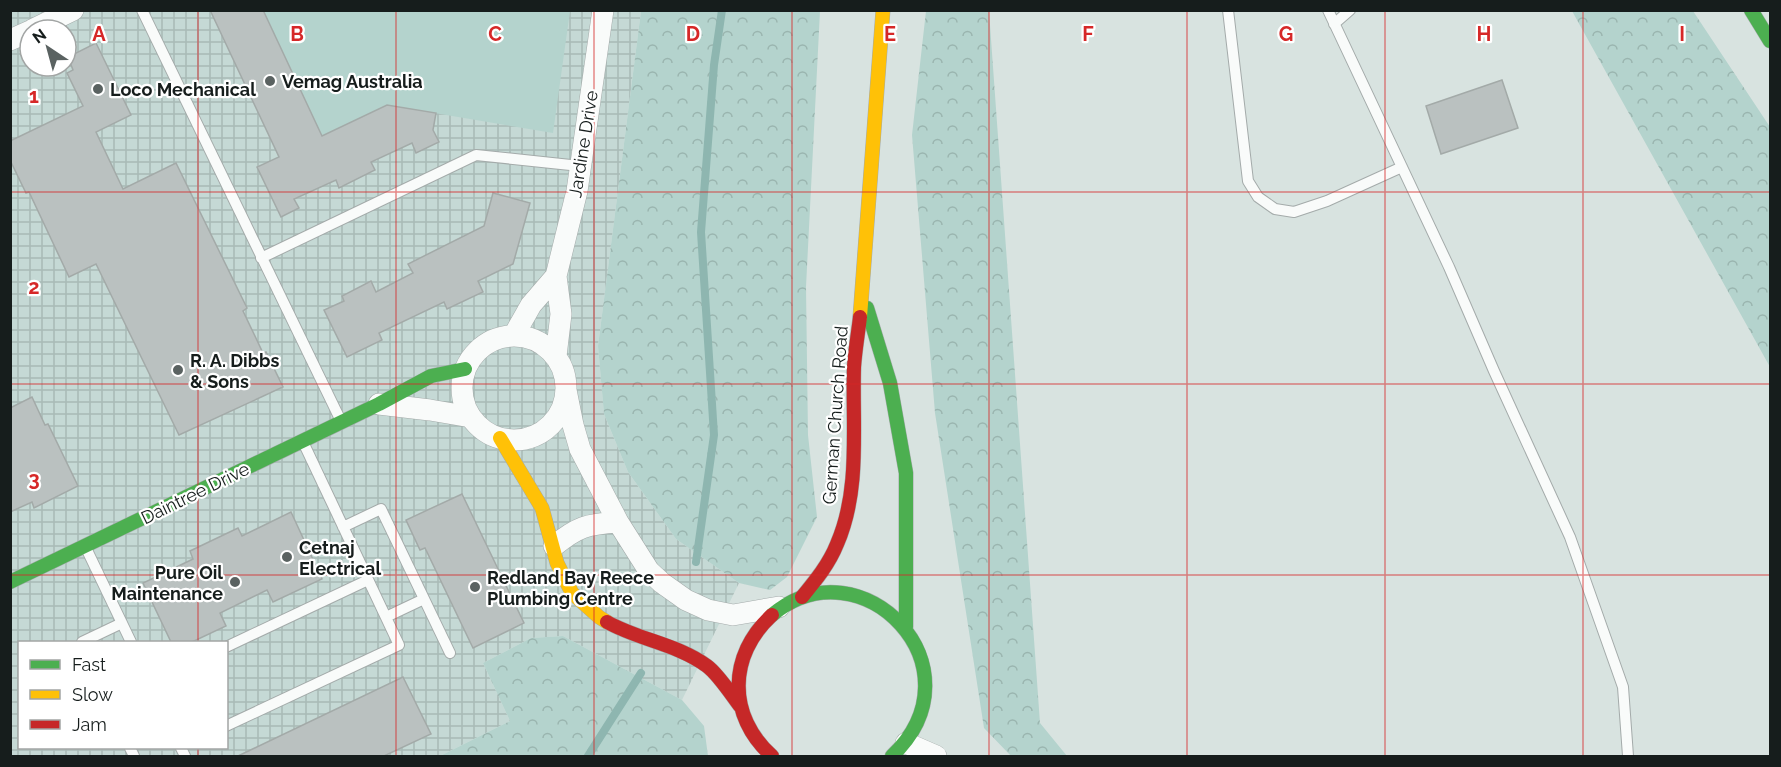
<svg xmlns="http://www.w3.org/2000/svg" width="1781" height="767" font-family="Raleway,sans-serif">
<defs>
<pattern id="industrial-grid" width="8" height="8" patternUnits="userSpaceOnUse" patternTransform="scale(1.5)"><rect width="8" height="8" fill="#c5d9d5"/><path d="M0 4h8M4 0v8" fill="none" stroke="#a8bab6"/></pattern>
<pattern id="forest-crowns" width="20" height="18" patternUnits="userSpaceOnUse" patternTransform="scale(1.5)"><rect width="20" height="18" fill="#b4d3cd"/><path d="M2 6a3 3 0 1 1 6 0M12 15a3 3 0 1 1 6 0" fill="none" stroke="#9ab5af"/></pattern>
</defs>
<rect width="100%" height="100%" fill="#d8e3e0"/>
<path fill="url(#industrial-grid)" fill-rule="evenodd" d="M 10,11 L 641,11 L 598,346 L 604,414 L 628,472 L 676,539 L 739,583 L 682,700 L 563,636 L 531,638 L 483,663 L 510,721 L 440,756 L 11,756 ZM 30,30 L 66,30 L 66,66 L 30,66 ZM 20,642 L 226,642 L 226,748 L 20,748 Z"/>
<path fill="#b4d3cd" d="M 263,11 L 570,11 L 553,133 L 387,105 L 322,136 Z"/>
<path fill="url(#forest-crowns)" d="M 641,11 L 820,11 L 806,287 L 808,435 L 817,517 L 787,577 L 770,590 L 739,583 L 676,539 L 628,472 L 604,414 L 598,346 Z
M 926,11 L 989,11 L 1040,723 L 1067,756 L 1011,756 L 984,728 L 935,413 L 912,135 Z
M 1572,11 L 1693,11 L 1770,127 L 1770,367 Z
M 563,636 L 682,700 L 704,726 L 708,756 L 440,756 L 510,721 L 483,663 L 531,638 Z"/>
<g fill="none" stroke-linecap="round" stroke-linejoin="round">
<path stroke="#8eb6b0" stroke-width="8" d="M 696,562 L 714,435 L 701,232 L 714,65 L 722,10
M 588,756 L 641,673"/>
</g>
<path fill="#bac1c0" stroke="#a3aaa8" stroke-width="1.5" d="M 210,10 L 263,10 L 322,136 L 387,105 L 436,113 L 433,130 L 439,142 L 416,153 L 412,143 L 371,162 L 375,170 L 339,188 L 336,180 L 294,199 L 299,208 L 281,217 L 257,167 L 279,157 Z
M 96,43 L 131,115 L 96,132 L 123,189 L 176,163 L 247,308 L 243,311 L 263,353 L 266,352 L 283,387 L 179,435 L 96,264 L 69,277 L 29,192 L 26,193 L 10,160 L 10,141 L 83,106 L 67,73 L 73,70 L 68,57 Z
M 1502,80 L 1518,128 L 1441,154 L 1426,106 Z
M 493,193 L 530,203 L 513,264 L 478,281 L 483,292 L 447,309 L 444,302 L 379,333 L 382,340 L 347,357 L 324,310 L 344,301 L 342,296 L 371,281 L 376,292 L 413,273 L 408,264 L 484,226 Z
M 32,397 L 45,425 L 48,424 L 78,486 L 34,508 L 32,502 L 10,512 L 10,408 Z
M 462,494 L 524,623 L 473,648 L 425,548 L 420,550 L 406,520 Z
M 291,512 L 322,579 L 273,602 L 267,590 L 220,613 L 226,626 L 192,642 L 171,642 L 143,583 L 193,559 L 190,551 L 238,528 L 242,536 Z
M 403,677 L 431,734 L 384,756 L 238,756 Z"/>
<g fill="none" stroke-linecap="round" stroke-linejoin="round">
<g stroke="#a4abaa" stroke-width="12">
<path id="lane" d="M 142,10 L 340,419
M 1228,10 L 1248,181 L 1258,197 L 1275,209 L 1294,212 L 1327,201 L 1402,167
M 1328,10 L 1449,267 L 1494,371 L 1570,537 L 1623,687 L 1628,756
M 1334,24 L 1350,10
M 261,258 L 476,155 L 580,166
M 343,527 L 381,509 L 450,653
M 86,548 L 131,642
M 386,617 L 424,599
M 82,642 L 122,623
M 226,647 L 368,580
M 226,726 L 399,645 L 304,444
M 130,748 L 134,756
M 181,748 L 185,756"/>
</g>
<g stroke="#a4abaa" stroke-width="22">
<path id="street" d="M 32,30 L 73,10
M 10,40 L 30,31
M 514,335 L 531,305 L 556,276
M462 388a52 52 0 1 1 104 0a52 52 0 1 1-104 0Z
M 556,356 L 561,314 L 556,276 L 577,191 L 603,10
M 566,390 L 573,425 L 580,449 L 618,522 L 649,571 L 662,583 L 686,600 L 708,610 L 733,615 L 779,607
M 379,404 L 430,410 L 471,417
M 554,546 C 577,527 587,524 618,522
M 906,743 L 936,756"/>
</g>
<g stroke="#a4abaa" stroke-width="15">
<path id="fast" d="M 1751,10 L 1770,41
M 867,308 L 890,383 L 906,473 L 906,627
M 10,582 L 379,404 L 431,376 L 465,369
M 772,615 C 862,540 985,668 892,756"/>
</g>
<g stroke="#a4abaa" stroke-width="15">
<path id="slow" d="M 860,317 L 883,10
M 500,438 L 542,508 L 557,563 L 572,593 L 599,617 L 607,622"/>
</g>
<g stroke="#a4abaa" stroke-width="15">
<path id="jam" d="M 802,597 C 816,580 829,564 837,544 C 861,489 852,425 854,367 C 855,351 858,334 860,317
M 607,622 C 639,640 677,644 707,666 C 718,674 731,694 740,706
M 772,756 C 727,716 728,655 772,615"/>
</g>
<use href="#lane" stroke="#f9fbfa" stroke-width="10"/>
<use href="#street" stroke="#f9fbfa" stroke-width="21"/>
<use href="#fast" stroke="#4caf50" stroke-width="14"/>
<use href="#slow" stroke="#ffc107" stroke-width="14"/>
<use href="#jam" stroke="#c62828" stroke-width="14"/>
</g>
<path fill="none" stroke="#d62828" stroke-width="1.5" stroke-opacity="0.55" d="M 198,10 L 198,642M 396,10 L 396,756M 594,10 L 594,756M 792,10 L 792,756M 989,10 L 989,756M 1187,10 L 1187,756M 1385,10 L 1385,756M 1583,10 L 1583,756M 10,192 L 1770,192M 10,384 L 1770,384M 10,575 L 1770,575M 198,748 L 198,756"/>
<g fill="#5a6261" stroke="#fff" stroke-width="2">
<circle cx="270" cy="81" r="6"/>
<circle cx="98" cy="89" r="6"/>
<circle cx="178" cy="370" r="6"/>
<circle cx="287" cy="557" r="6"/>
<circle cx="235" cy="582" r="6"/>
<circle cx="475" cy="587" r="6"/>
</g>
<g text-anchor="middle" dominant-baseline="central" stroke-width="4.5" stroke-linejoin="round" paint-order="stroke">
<g font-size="18" font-weight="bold" fill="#161d1c" stroke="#fff" text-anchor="start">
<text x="282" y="81">Vemag Australia</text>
<text x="110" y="89">Loco Mechanical</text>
<text x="190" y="360">R. A. Dibbs<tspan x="190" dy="21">&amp; Sons</tspan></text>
<text x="299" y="547">Cetnaj<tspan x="299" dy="21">Electrical</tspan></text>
<text x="223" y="572" text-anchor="end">Pure Oil<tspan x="223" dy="21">Maintenance</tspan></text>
<text x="487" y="577">Redland Bay Reece<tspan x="487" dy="21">Plumbing Centre</tspan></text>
</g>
<g font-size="18" fill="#161d1c" stroke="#fff">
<text transform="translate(583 144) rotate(-81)">Jardine Drive</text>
<text transform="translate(835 415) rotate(-86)">German Church Road</text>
<text transform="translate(195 493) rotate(-26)">Daintree Drive</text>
</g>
</g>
<g font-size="20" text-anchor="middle" font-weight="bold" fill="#d62828" stroke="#fff" stroke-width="4.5" stroke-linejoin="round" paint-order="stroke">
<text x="99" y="41">A</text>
<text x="297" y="41">B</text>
<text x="495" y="41">C</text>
<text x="693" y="41">D</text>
<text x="890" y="41">E</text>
<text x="1088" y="41">F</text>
<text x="1286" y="41">G</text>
<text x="1484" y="41">H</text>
<text x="1682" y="41">I</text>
<text x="34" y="103">1</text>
<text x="34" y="294">2</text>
<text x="34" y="486">3</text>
</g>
<rect width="1781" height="767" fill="none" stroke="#161d1c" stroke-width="24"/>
<rect x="18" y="641" width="210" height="108" fill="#ffffff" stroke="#a2a5a4" stroke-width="1.5"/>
<rect x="30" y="660" width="30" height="9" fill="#4caf50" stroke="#a2a5a4" stroke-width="1.5"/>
<text x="72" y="671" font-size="18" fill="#161d1c">Fast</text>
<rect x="30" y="690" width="30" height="9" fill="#ffc107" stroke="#a2a5a4" stroke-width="1.5"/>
<text x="72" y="701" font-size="18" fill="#161d1c">Slow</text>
<rect x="30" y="720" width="30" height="9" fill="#c62828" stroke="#a2a5a4" stroke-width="1.5"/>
<text x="72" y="731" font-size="18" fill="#161d1c">Jam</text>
<g transform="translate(48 48) rotate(324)"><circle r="28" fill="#ffffff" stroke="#a2a5a4" stroke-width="1.5"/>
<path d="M0-4.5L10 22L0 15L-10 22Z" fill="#5a6261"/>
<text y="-9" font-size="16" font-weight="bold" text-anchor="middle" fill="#161d1c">N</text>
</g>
</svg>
